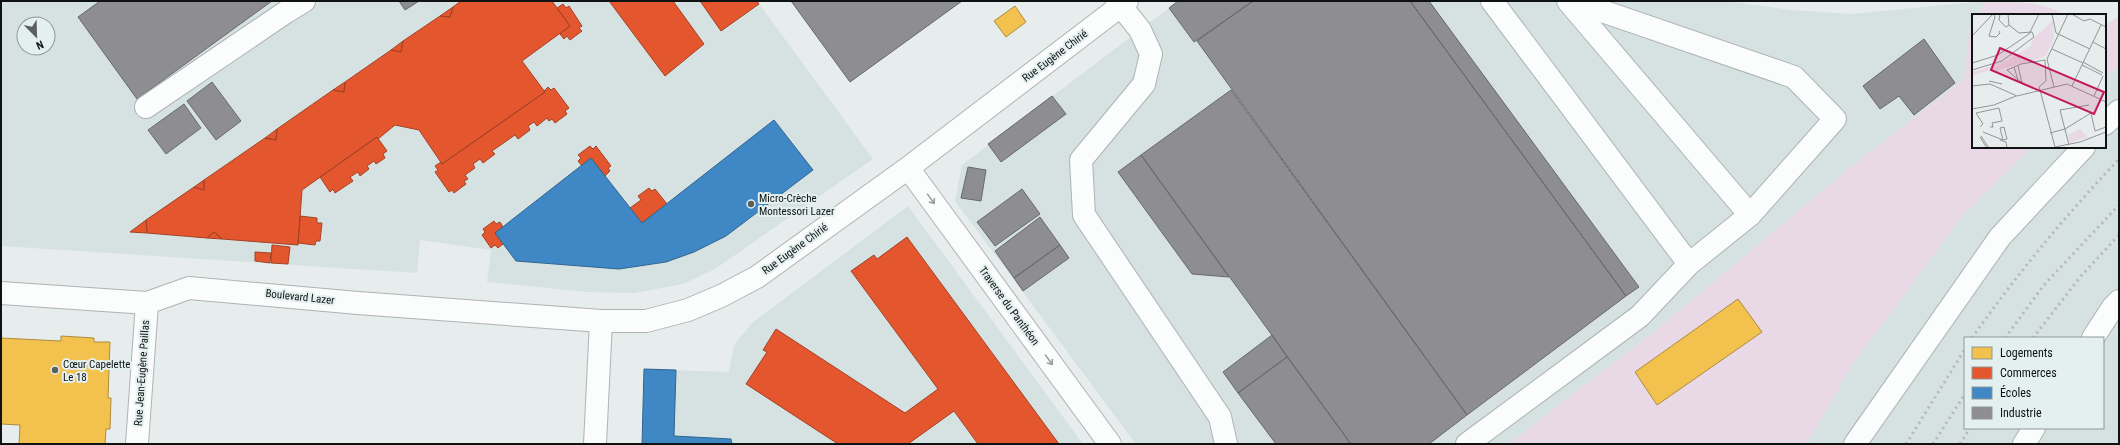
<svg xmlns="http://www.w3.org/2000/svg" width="2120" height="445" font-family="'Roboto Condensed',sans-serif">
<rect width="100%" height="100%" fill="#e7eded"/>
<path fill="#d5e2e1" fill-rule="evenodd" d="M 1,1 L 757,1 L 873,159 L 715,269 L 683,284 L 634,293 L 587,292 L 487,282 L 491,250 L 420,240 L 417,273 L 1,246 ZM 24,24 L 48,24 L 48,48 L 24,48 Z
M 1178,1 L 1727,1 L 1790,10 L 1851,14 L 1986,1 L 1978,15 L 1973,15 L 1964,79 L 1851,167 L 1656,330 L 1509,444 L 1136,444 L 955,201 L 962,165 Z
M 2119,65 L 2119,444 L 1807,444 L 1854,362 L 1964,214 L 2032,147 L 2105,147 L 2105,77 ZM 1965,338 L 2103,338 L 2103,428 L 1965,428 Z
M 908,206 L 1083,444 L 642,444 L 644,369 L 729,372 L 734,345 L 752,323 Z"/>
<path fill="#e9d8e5" d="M 1986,1 C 2008,2 2047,1 2064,15 L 1978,15 Z
M 2119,16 L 2119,65 L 2105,77 L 2105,25 Z
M 1973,24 L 1973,147 L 2032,147 L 1964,214 L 1854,362 L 1807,444 L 1509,444 L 1656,330 L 1851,167 L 1964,79 L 1970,29 Z"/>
<path fill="#f2c14e" stroke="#ae8c3c" d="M 1015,6 L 1026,22 L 1006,37 L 994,21 Z
M 1738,299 L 1762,332 L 1657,405 L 1635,372 Z
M 61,336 L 94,338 L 94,342 L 110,342 L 108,398 L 111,398 L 110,429 L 106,429 L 105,444 L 19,444 L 20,425 L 1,424 L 1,338 L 61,341 Z"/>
<path fill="#e4572e" stroke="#a44226" d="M 461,1 L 552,1 L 570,26 L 522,61 L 545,92 L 442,164 L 419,130 L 395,125 L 378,139 L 377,137 L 302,190 L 298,245 L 222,239 L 214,232 L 207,238 L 147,233 L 146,220 L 194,187 L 204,190 L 204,180 L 265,138 L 276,140 L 277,129 L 333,90 L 344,92 L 345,82 L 391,50 L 401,52 L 403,41 L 440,16 L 450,17 L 453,7 Z
M 609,1 L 673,1 L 704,44 L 665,76 Z
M 700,1 L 757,1 L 759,4 L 721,31 Z
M 563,4 L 566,8 L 569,6 L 582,26 L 579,28 L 582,31 L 570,40 L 567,36 L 564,39 L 560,34 L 570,26 L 557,8 Z
M 453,7 L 450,17 L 440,16 Z
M 403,41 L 401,52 L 391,50 Z
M 345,82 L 344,92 L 333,90 Z
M 548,87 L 551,90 L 554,88 L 569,108 L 565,111 L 567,114 L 555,123 L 552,119 L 549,121 L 547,118 L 537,126 L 534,122 L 528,126 L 530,130 L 518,139 L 515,135 L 492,151 L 495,154 L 483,163 L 480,159 L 473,164 L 475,168 L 465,175 L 468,179 L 464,181 L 466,184 L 454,193 L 452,190 L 449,192 L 435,172 L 438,170 L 435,166 L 441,162 L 442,164 L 545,92 L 544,91 Z
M 277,129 L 276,140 L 265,138 Z
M 377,137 L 387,151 L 383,154 L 385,158 L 376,164 L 374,161 L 367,166 L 369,169 L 360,176 L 358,172 L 350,177 L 353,181 L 335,193 L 333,189 L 330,192 L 320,177 Z
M 590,146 L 593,149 L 596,146 L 611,166 L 608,168 L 610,171 L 605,176 L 591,158 L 582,166 L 578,161 L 581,158 L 578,155 Z
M 204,180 L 204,190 L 194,187 Z
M 649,188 L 652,191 L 655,189 L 667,204 L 642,223 L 630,208 L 641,200 L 638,196 Z
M 300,216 L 317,218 L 317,223 L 322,223 L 320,241 L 316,241 L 315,245 L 298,243 Z
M 146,220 L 147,233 L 130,232 Z
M 494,221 L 496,224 L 500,222 L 503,227 L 495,233 L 503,244 L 498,248 L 495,245 L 491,248 L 482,235 L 485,232 L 483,229 Z
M 214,232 L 222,239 L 207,238 Z
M 907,237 L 1059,444 L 978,444 L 954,411 L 908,444 L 838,444 L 746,384 L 767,352 L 763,350 L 776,329 L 905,413 L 938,389 L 851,271 L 874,255 L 877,259 Z
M 272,245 L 290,247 L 288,264 L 271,263 Z
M 255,252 L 271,253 L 270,263 L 255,261 Z"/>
<path fill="#3f88c5" stroke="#30658f" d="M 774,120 L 813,170 L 726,236 L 694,252 L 666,262 L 619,269 L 516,261 L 495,233 L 591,158 L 642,223 Z
M 644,369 L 676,370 L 674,436 L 731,439 L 732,444 L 642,444 Z"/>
<path fill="#8d8d92" stroke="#67686c" d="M 100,1 L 272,1 L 137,99 L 78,17 Z
M 399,1 L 419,1 L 405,10 Z
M 791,1 L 962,1 L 850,82 Z
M 1178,1 L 1253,1 L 1194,42 L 1169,8 Z
M 1253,1 L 1410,1 L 1626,296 L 1467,415 L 1197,41 Z
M 1410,1 L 1429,1 L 1639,287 L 1626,296 Z
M 1924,39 L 1955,83 L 1914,115 L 1899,96 L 1880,109 L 1863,86 Z
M 212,82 L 241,121 L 216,140 L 187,101 Z
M 1231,90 L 1467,415 L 1429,444 L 1351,444 L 1141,155 Z
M 1052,96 L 1066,114 L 1001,162 L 988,144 Z
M 184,104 L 201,128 L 166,154 L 148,130 Z
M 1141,155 L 1229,277 L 1192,274 L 1118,172 Z
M 968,167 L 986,170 L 981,201 L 961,198 Z
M 1022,189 L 1040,214 L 995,246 L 977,222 Z
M 1040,217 L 1060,245 L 1014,278 L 995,251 Z
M 1060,245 L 1069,258 L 1023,291 L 1014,278 Z
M 1272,335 L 1287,357 L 1238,393 L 1223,372 Z
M 1287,357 L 1351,444 L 1276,444 L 1238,393 Z"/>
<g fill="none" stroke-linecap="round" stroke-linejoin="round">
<g stroke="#aeb3b3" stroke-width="24">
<path id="minor" d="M 1117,1 L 1140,30 L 1151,54 L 1144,84 L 1081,160 L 1084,215 L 1220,417 L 1226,444
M 1492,1 L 1689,264
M 1568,1 L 1750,215
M 146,107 L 286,12 L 304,1
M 2105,124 L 2119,111
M 908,168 L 1110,444
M 1,293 L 147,303 L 189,288 L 358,303 L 601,321 L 646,321 L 688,310 L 721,296 L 757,277 L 908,168 L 1127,1
M 2093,338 L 2113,307 L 2119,301
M 137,444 L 147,303
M 595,444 L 601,321
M 1467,444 L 1640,316 L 1689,264 L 1750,215 L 1835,119 L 1794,77 L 1573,1
M 1855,444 L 2000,237 L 2084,147
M 2024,444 L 2034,428"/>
</g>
<use href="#minor" stroke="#fbfcfc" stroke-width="22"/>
<path stroke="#b6b7b7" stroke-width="3" stroke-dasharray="2 4" stroke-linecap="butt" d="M 1972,338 C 2017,274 2066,215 2119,159
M 2005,338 L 2044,285 L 2119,205
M 2033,338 L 2081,276 L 2119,235
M 1906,444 L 1965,349
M 1933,444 L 1965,394
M 1960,444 L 1970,428"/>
</g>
<defs><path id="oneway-shaft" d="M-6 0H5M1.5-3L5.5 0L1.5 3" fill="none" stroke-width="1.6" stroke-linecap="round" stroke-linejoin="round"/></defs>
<g stroke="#9c9e9e">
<use href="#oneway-shaft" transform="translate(931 199) rotate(54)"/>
<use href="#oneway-shaft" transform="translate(1049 360) rotate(54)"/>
</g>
<g fill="#5a5f5f" stroke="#e4f0ef" stroke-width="1.5">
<circle cx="751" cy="204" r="4"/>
<circle cx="55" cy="370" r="4"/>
</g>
<g text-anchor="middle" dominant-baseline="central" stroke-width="4" stroke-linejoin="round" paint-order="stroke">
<g font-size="11" fill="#0e1212" stroke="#e4f0ef">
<text transform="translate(1055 56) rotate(-37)">Rue Eugène Chirié</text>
<text transform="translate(795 249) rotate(-36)">Rue Eugène Chirié</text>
<text transform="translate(300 297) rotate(6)">Boulevard Lazer</text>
<text transform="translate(1009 306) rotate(54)">Traverse du Panthéon</text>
<text transform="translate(142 373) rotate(-86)">Rue Jean-Eugène Paillas</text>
</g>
<g font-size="11" fill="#0e1212" stroke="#e4f0ef" text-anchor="start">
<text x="759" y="198">Micro-Crèche<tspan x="759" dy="13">Montessori Lazer</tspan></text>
<text x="63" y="364">Cœur Capelette<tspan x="63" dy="13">Le 18</tspan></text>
</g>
</g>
<g transform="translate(1972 14)">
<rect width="134" height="134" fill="#e7eded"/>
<path d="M 81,6 L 82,25 L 73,43 L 28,55 L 26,58 L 21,55 L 0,62 L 0,58 L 31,49 L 59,32 L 60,26 ZM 108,115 L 114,122 L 114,118 L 115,123 L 98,129 L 96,121 Z" fill="#e9d8e5"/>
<path fill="none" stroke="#909595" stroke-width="1" d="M 21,0 L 23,3 L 17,22 L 24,23 L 28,19 L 27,17M 28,0 L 27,6 L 34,13 L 37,11 L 36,0M 80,0 L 84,19 L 118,35M 100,0 L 112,7 L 118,5M 118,5 L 134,13M 0,22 L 21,0M 121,28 L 134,35M 80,35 L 111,49M 111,48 L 131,59M 0,49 L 26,41 L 57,20 L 67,0M 110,51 L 130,61M 46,52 L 50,69 L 35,56 L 49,50 L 73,46 L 74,67 L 67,73 L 68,76M 42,53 L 46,66M 0,56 L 30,47 L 62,23 L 60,18 L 47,19 L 37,11M 17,67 L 30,70M 0,72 L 18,70 L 45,82 L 95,70 L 134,88M 100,72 L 129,11M 82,73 L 75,45 L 96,0M 68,76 L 83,133 L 108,128 L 134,118M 122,82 L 131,62M 0,95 L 22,91 L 44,82M 8,113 L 11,110 L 4,99 L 27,94 L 30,107 L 20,109 L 21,113 L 18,113M 11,118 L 31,126 L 28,114 L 32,113 L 35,125 L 31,126M 78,119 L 93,115 L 119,99 L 123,117 L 134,113M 9,122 L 17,134M 8,123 L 15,134M 28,126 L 34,128 L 35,134M 97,131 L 88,96 L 117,91"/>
<path fill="#c2185b" fill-opacity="0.15" stroke="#c2185b" stroke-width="2" d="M 28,34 L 132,78 L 122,100 L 19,56 Z"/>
<rect width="134" height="134" fill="none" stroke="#0e1212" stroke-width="2"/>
</g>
<rect width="2120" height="445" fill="none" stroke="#0e1212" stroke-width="4"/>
<rect x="1964" y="337" width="140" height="92" fill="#e4f0ef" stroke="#8e9797"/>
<rect x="1972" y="347" width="20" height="12" fill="#f2c14e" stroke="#8e9797"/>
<text x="2000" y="357" font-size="12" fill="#0e1212">Logements</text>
<rect x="1972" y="367" width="20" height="12" fill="#e4572e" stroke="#8e9797"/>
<text x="2000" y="377" font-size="12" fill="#0e1212">Commerces</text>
<rect x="1972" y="387" width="20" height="12" fill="#3f88c5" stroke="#8e9797"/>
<text x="2000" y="397" font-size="12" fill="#0e1212">Écoles</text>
<rect x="1972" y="407" width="20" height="12" fill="#8d8d92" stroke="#8e9797"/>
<text x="2000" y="417" font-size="12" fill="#0e1212">Industrie</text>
<g transform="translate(36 36) rotate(157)"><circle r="19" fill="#e4f0ef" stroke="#8e9797"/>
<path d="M0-3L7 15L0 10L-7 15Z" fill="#5a5f5f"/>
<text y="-6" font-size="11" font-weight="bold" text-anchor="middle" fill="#0e1212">N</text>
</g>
</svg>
